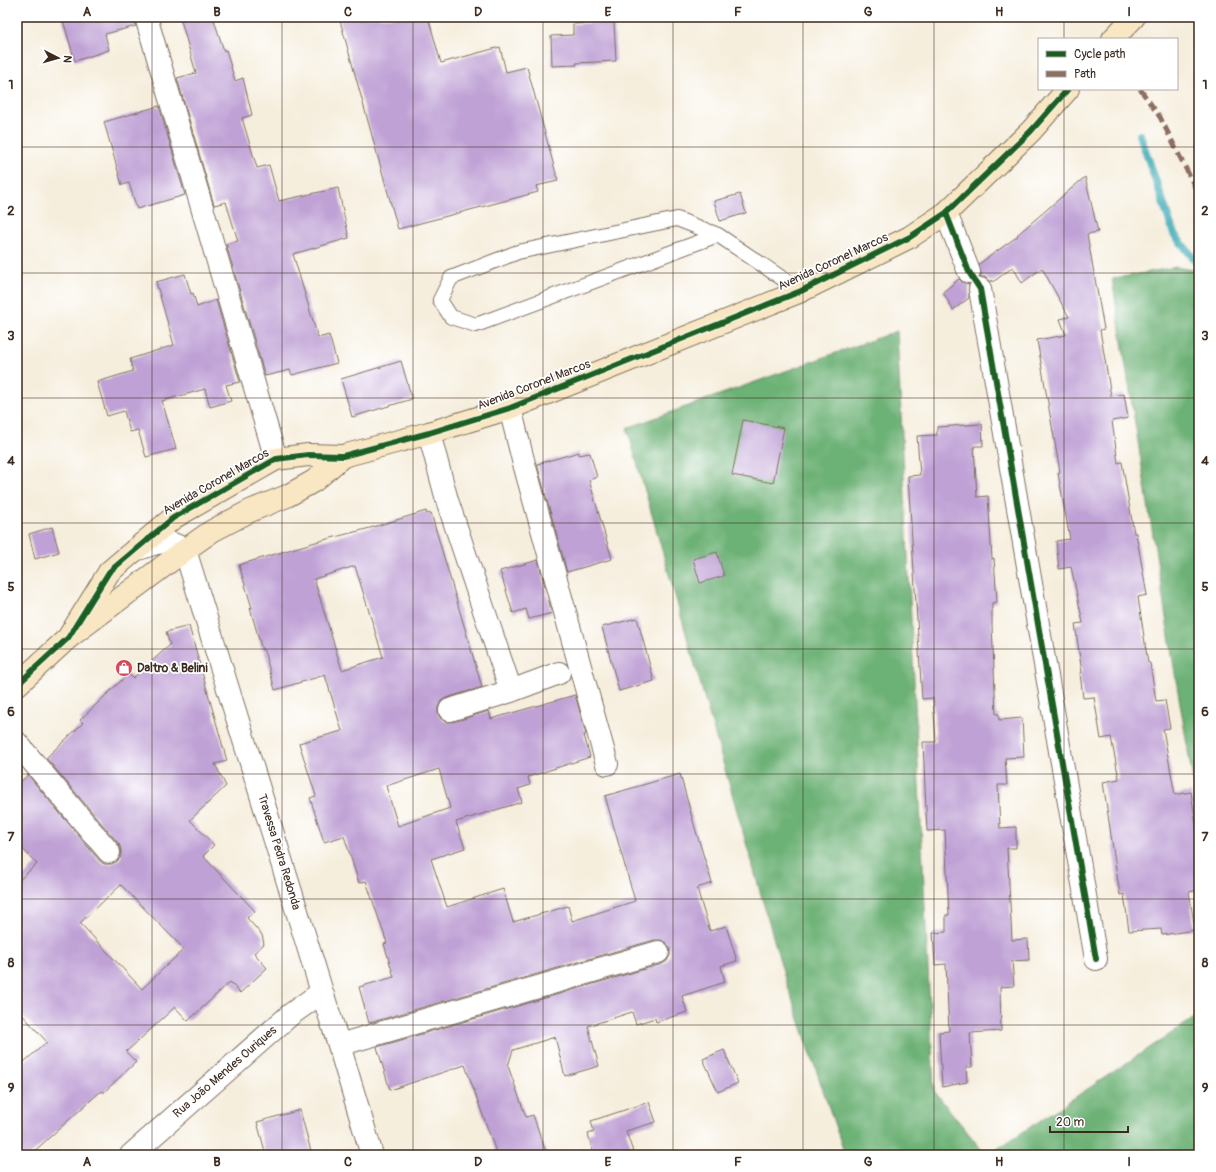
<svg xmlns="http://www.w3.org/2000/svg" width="1216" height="1172" font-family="Pangolin,sans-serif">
<rect width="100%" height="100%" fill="#fff"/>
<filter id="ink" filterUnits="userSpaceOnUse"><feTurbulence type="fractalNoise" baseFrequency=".025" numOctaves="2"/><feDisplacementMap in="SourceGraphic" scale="8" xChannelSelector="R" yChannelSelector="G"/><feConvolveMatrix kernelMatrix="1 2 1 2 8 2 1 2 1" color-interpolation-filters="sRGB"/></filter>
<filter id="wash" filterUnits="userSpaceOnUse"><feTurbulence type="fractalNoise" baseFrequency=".012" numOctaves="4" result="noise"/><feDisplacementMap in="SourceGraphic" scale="16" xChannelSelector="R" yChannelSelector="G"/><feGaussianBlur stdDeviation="0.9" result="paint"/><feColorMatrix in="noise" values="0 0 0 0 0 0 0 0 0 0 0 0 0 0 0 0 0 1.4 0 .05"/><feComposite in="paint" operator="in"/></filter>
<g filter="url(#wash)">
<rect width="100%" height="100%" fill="#f6eedd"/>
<path fill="#6cb175" stroke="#546e4a" d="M 1176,267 L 1199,271 L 1199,815 L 1176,680 L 1112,279 Z
M 897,331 L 934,1091 L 986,1155 L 845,1155 L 784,975 L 627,428 Z
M 1199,1015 L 1199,1155 L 988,1155 Z"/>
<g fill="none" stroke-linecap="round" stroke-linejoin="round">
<path stroke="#39aab5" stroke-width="8" d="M 1140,135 L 1174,234 L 1199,265"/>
</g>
<g id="blocks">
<path fill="#bfa1d5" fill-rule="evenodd" d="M 62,17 L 134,17 L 136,26 L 105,34 L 109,50 L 75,61 Z
M 180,17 L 213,17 L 224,51 L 226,50 L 235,81 L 243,78 L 252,115 L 242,118 L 257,168 L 269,165 L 279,201 L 338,188 L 349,238 L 293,254 L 318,338 L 329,335 L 337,363 L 292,375 L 290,370 L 265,376 L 226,244 L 238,241 L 226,202 L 214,205 L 177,78 L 196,73 Z
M 339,17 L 428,17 L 441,63 L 500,47 L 506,72 L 527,67 L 558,181 L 536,186 L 538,192 L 398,229 Z
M 614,22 L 616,61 L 576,63 L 577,65 L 552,66 L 551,36 L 573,35 L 573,24 Z
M 159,106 L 185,195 L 137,209 L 129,183 L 122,185 L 104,122 Z
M 1085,177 L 1098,232 L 1087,234 L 1104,329 L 1100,330 L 1111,396 L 1124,394 L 1128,418 L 1112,421 L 1118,463 L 1122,462 L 1134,533 L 1136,533 L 1147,595 L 1138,597 L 1148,663 L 1150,663 L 1156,701 L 1165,700 L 1170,728 L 1163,729 L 1175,795 L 1191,792 L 1199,843 L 1199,890 L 1189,892 L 1195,930 L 1162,935 L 1161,929 L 1129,931 L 1124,894 L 1120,895 L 1103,782 L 1119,779 L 1111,737 L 1101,739 L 1094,697 L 1083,698 L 1080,673 L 1082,673 L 1075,624 L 1083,623 L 1071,567 L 1059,569 L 1056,541 L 1070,539 L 1058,473 L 1060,472 L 1037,340 L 1066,335 L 1060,319 L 1069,317 L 1042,268 L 1022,283 L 1013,267 L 993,282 L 992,280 L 990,282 L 985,277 L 980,277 L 981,274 L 979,264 L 1018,236 L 1017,235 Z
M 740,194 L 746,213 L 720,221 L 714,201 Z
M 185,274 L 191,294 L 193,293 L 197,307 L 216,300 L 240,382 L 226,385 L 231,401 L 210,407 L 205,389 L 162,401 L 176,449 L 146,457 L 138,430 L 130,432 L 124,411 L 107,416 L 97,382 L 133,371 L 130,359 L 174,345 L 156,282 Z
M 959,279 L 962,282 L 969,284 L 969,298 L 953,310 L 943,292 Z
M 401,361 L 412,399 L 352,417 L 341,379 Z
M 743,420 L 784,428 L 773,483 L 732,475 Z
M 982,424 L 983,446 L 974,446 L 977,497 L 988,496 L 992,559 L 994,558 L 997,602 L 992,603 L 992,626 L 996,714 L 999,714 L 999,720 L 1022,718 L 1024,757 L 1005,758 L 1007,785 L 998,785 L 1000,828 L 1016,827 L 1016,848 L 1007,848 L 1012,940 L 1028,939 L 1029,960 L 1012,961 L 1014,986 L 1000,987 L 1001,1031 L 970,1033 L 972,1067 L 966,1067 L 967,1082 L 942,1087 L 939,1032 L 949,1031 L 946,964 L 935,965 L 933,933 L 946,932 L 946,915 L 949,915 L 945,830 L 927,831 L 923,742 L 936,742 L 933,698 L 922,699 L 908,476 L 920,475 L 917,436 L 937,435 L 937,427 Z
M 579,452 L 579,455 L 590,453 L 597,477 L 589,480 L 612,559 L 567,572 L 537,464 Z
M 426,511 L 427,514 L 431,513 L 482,687 L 446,698 L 441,701 L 438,708 L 438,714 L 441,719 L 447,722 L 453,722 L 489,711 L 491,719 L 575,695 L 586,734 L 584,735 L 590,757 L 528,777 L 530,785 L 518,789 L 522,802 L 456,822 L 465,848 L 431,859 L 447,907 L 503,889 L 513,922 L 568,906 L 572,921 L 635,901 L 605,796 L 680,774 L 695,828 L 712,883 L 697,888 L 703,909 L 710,931 L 726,926 L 737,961 L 721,966 L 725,982 L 682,996 L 687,1012 L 656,1022 L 655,1018 L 636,1024 L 632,1012 L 588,1026 L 599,1066 L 565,1076 L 555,1037 L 513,1050 L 508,1066 L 526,1117 L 533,1115 L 547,1155 L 497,1155 L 465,1065 L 390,1090 L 377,1047 L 662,964 L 667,961 L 670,955 L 670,948 L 666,943 L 661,940 L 654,940 L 369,1023 L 359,987 L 394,977 L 384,944 L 387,943 L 366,881 L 359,883 L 344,836 L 324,842 L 310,798 L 316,796 L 299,743 L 342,731 L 325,675 L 275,690 L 264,650 L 262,650 L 250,608 L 252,608 L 239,565 L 312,543 L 370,528 ZM 355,566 L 383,657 L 342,670 L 314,579 ZM 439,769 L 450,808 L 398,826 L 386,786 Z
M 52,527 L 59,552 L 35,559 L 29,534 Z
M 717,552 L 724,576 L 700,583 L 693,559 Z
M 538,560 L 552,613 L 529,619 L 526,609 L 513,613 L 500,571 Z
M 637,618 L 654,681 L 619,691 L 602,627 Z
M 189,626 L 227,761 L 215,764 L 226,786 L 190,820 L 214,845 L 203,856 L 255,911 L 247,918 L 262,935 L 264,944 L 254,953 L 267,968 L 240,993 L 230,982 L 188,1021 L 175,1007 L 126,1052 L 136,1062 L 103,1093 L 101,1091 L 30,1155 L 17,1155 L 17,1068 L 47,1042 L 17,1009 L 17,882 L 37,864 L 17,843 L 17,785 L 28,775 L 99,860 L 104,864 L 111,864 L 117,861 L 121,857 L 121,850 L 119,844 L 46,758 L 83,723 L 80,720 L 128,674 L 133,678 L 170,645 L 166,632 ZM 121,885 L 184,949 L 142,989 L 80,923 Z
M 724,1050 L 738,1083 L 718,1092 L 703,1059 Z
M 649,1102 L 656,1122 L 626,1131 L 634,1155 L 594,1155 L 588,1134 L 594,1132 L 591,1121 Z
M 300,1110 L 312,1155 L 266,1155 L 257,1122 Z"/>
</g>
</g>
<g filter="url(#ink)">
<use href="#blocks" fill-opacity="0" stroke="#7c6f61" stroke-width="1"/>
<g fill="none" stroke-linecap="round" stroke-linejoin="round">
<g stroke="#7c6f61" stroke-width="16">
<path id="service" d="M 718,235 L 476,325 L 451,317 L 440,300 L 451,278 L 518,252 L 677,219 L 718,235 L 801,291"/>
</g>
<g stroke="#7c6f61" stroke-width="24">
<path id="minor" d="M 146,17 L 276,459
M 946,213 L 969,272
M 980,289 L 1096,959
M 510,408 L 523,460 L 607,764
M 429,433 L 447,500 L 511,691
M 135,550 C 156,544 163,536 185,550 L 322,992 L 339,1045 L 372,1155
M 450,710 L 511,691 L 559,673
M 17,743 L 109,852
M 339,1045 L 658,952
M 131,1155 L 290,1015 L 322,992"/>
</g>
<g stroke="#7c6f61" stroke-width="24">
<path id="secondary" d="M 1113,39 L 1134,17
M 68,638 L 109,572 L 173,518 L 276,459 L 308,455 L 343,456 L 429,433 L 510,408 L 801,291 L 910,237 L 946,213 L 1031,131 L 1068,89
M 17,685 L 68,638 L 185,550 L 212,531 L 250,511 L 287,496 L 314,481 L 343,456"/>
</g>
<use href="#service" stroke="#fff" stroke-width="14"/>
<use href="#minor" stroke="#fff" stroke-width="22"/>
<use href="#secondary" stroke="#f9e7c3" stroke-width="22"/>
<path stroke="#8d6e63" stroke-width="5" stroke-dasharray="10 5" stroke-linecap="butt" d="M 1140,89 L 1160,117 L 1199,195"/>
<g stroke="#fff" stroke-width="8">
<path id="cycleway" d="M 946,213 L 969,272 L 980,289 L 1096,959
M 17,685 L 68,638 L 109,572 L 173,518 L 276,459 L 308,455 L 343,456 L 429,433 L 510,408 L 801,291 L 910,237 L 946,213 L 1031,131 L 1068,89"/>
</g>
<use href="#cycleway" stroke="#1b5e20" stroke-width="6"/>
</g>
</g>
<path fill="none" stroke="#3b2a1e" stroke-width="1" stroke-opacity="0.55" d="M 152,17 L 152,1155M 282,17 L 282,1155M 413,17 L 413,1155M 543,17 L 543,1155M 673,17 L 673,1155M 803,17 L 803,1155M 934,17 L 934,1155M 1064,17 L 1064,39M 1064,89 L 1064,1155M 17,147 L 1199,147M 17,273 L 1199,273M 17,398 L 1199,398M 17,523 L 1199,523M 17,649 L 1199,649M 17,774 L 1199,774M 17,899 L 1199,899M 17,1025 L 1199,1025"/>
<defs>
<g id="shop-disc" transform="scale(0.9)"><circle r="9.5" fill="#d1495b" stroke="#fff"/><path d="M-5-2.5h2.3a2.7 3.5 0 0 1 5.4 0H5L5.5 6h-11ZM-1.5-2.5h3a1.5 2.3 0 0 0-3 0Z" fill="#fff"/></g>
</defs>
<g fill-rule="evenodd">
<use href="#shop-disc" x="124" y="668"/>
</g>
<g text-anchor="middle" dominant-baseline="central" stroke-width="3.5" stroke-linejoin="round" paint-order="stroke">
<g font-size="12" fill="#3b2a1e" stroke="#fff">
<text transform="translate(833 262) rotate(-25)">Avenida Coronel Marcos</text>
<text transform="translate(534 385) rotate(-21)">Avenida Coronel Marcos</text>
<text transform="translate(216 482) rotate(-30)">Avenida Coronel Marcos</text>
<text transform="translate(279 852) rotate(73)">Travessa Pedra Redonda</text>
<text transform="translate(225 1072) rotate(-41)">Rua João Mendes Ouriques</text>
</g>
<g font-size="12" font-weight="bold" fill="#3b2a1e" stroke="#fff" text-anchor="start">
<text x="137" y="668">Daltro &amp; Belini</text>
</g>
</g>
<rect width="1216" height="1172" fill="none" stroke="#fff" stroke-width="44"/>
<rect x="1038" y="38" width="140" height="52" fill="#ffffff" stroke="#b1aaa5"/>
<rect x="1046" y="51" width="20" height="6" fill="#1b5e20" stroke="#b1aaa5"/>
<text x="1074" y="58" font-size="12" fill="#3b2a1e">Cycle path</text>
<rect x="1046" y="71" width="20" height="6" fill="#8d6e63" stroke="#b1aaa5"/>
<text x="1074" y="78" font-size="12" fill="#3b2a1e">Path</text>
<g transform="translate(58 58) rotate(96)" stroke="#ffffff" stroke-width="3" paint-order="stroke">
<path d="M0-3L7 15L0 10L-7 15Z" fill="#3b2a1e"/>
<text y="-6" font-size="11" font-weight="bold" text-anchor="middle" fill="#3b2a1e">N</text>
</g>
<path d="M1050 1126v6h78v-6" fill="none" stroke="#3b2a1e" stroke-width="2"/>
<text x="1056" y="1126" font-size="12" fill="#3b2a1e" stroke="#ffffff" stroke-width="3" paint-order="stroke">20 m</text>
<rect x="22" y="22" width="1172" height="1128" fill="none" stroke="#3b2a1e" stroke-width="1.5"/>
<g font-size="13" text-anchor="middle" font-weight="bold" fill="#3b2a1e">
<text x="87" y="16">A</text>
<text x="217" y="16">B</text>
<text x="348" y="16">C</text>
<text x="478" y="16">D</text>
<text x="608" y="16">E</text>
<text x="738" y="16">F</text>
<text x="868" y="16">G</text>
<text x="999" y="16">H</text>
<text x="1129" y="16">I</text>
<text x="11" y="89">1</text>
<text x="1205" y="89">1</text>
<text x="11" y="215">2</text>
<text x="1205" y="215">2</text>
<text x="11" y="340">3</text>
<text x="1205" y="340">3</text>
<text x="11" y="465">4</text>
<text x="1205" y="465">4</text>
<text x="11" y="591">5</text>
<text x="1205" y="591">5</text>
<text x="11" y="716">6</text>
<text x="1205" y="716">6</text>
<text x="11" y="841">7</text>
<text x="1205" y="841">7</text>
<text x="11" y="967">8</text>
<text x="1205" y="967">8</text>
<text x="11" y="1092">9</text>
<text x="1205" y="1092">9</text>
<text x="87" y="1166">A</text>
<text x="217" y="1166">B</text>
<text x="348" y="1166">C</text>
<text x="478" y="1166">D</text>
<text x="608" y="1166">E</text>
<text x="738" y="1166">F</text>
<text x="868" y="1166">G</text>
<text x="999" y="1166">H</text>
<text x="1129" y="1166">I</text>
</g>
</svg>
